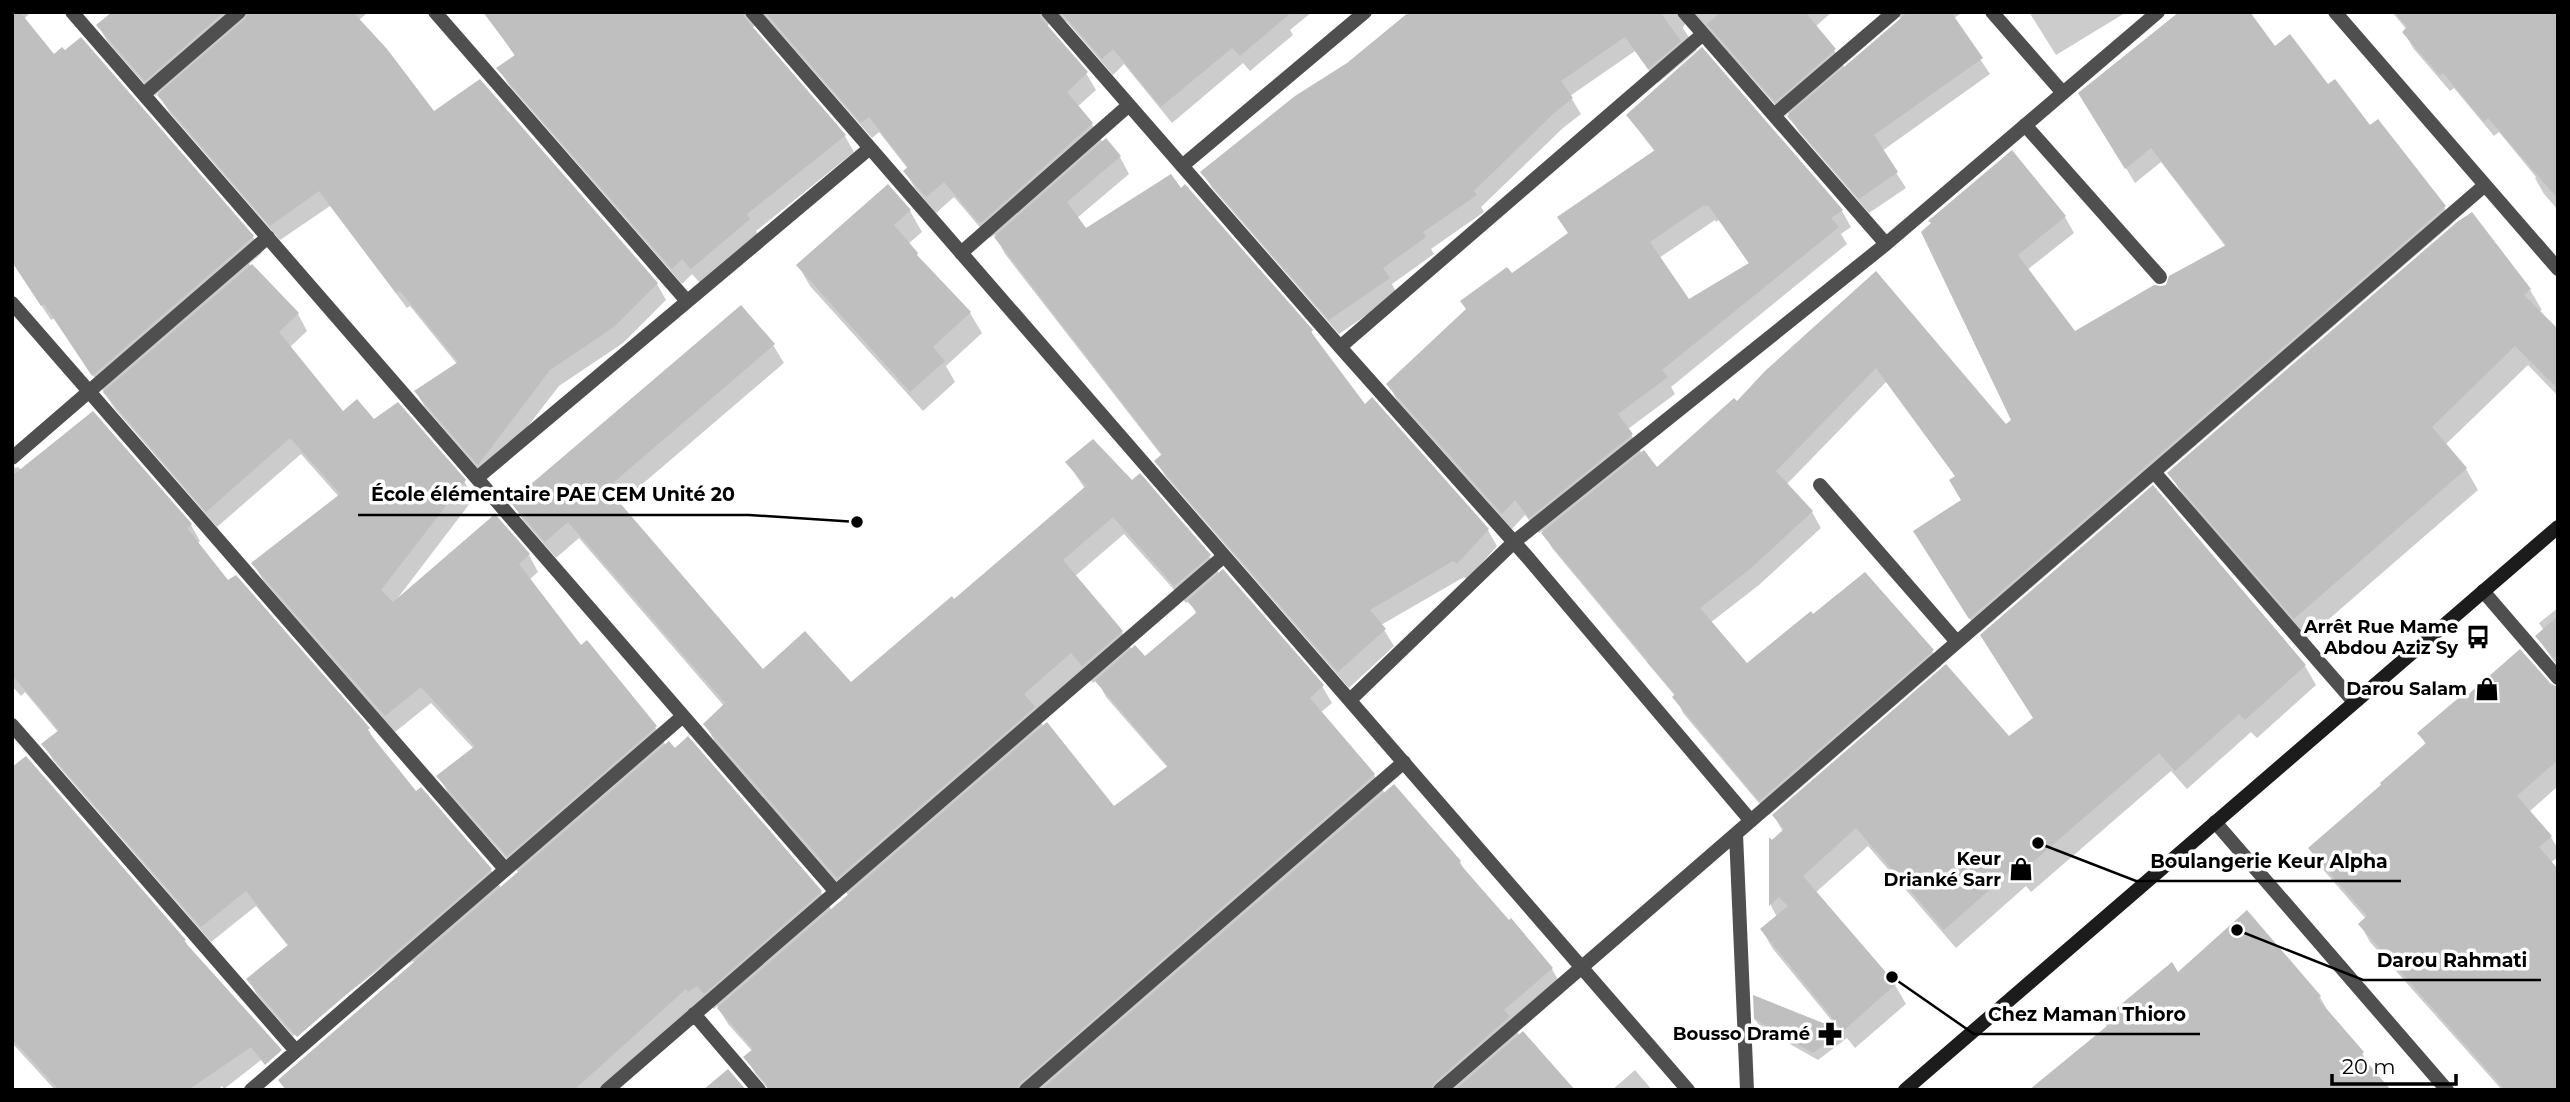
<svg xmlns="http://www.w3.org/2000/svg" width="2570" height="1102" font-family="Montserrat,sans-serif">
<rect width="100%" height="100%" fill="#fff"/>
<path fill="#0003" fill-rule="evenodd" d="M 12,12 L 31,12 L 24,19 L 54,57 L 65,53 L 81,40 L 253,237 L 262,253 L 249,264 L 298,314 L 307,331 L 290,347 L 342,414 L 374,421 L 464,481 L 474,498 L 397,599 L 529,555 L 538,572 L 529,580 L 581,647 L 655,727 L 666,746 L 821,892 L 832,911 L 849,896 L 715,742 L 705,724 L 724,706 L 579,538 L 556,558 L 523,520 L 512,502 L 773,345 L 784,363 L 619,504 L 763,672 L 851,685 L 954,601 L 1085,489 L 1068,463 L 1132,482 L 1209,556 L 1220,575 L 1223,572 L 1322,686 L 1332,703 L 1320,713 L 1374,775 L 1385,794 L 1460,862 L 1469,878 L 1552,969 L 1561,985 L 1513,1025 L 1520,1036 L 1572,1090 L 769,1090 L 755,1073 L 746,1057 L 753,1052 L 728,1024 L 717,1006 L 714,1009 L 707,1001 L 601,1090 L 294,1090 L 424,980 L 413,961 L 410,963 L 401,952 L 293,1036 L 257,995 L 248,979 L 289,947 L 256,906 L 211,942 L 53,760 L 44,744 L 59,733 L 25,692 L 21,696 L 12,686 L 12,463 L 15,468 L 18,467 L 22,471 L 93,414 L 191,525 L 200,541 L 197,544 L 228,583 L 368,729 L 378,746 L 416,794 L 491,870 L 501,888 L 519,873 L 448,793 L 439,776 L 474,749 L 431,703 L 395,732 L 263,580 L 253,563 L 339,497 L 301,454 L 217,527 L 115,409 L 55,318 L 51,320 L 12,261 ZM 1124,534 L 1186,603 L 1189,600 L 1197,615 L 1145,659 L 1132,650 L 1122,632 L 1074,577 ZM 1082,670 L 1093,683 L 1097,680 L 1106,697 L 1168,768 L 1114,808 L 1044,727 L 1035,711 Z
M 115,12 L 365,12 L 366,14 L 359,20 L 433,113 L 657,284 L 666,300 L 623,343 L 559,386 L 487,479 L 425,407 L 416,392 L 457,364 L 410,306 L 407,308 L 330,206 L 280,240 L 169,112 L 158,93 L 155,96 L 107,41 L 98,25 Z
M 486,12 L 1312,12 L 1290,30 L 1293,35 L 1250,71 L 1243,63 L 1172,123 L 1124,64 L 1113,75 L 1067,22 L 1061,19 L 1051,20 L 1047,27 L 1086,73 L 1096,90 L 1077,107 L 1092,124 L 1103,143 L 1106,141 L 1120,157 L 1129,174 L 1077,218 L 1086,230 L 1311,331 L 1321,348 L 1365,406 L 1488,530 L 1497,546 L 1467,580 L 1464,577 L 1381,625 L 1394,646 L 1349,688 L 1166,477 L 1156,461 L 1162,456 L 1005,254 L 995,235 L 989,238 L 954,197 L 936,213 L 915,188 L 905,172 L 908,169 L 879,132 L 872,138 L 770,22 L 759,18 L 752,29 L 845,136 L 854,152 L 756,231 L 758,236 L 701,284 L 692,274 L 682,284 L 508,84 L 499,68 L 515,56 Z
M 1411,12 L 1832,12 L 1815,27 L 1834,50 L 1845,68 L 1901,19 L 1895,12 L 1963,12 L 1953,19 L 1990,74 L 1882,151 L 1906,188 L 1869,213 L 1799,132 L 1788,113 L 1785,116 L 1698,18 L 1687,20 L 1683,28 L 1697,50 L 1658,83 L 1635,51 L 1570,96 L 1581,114 L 1563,128 L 1481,207 L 1484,212 L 1431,249 L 1434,254 L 1392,284 L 1397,294 L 1339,334 L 1212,188 L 1203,173 L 1348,65 Z
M 2029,12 L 2125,12 L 2125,13 L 2056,55 Z
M 2392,12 L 2558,12 L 2558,210 L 2544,194 L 2535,178 L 2536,177 L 2499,132 L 2494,136 L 2454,88 L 2450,91 L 2413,48 L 2404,32 L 2407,30 Z
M 2274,48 L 2328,87 L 2370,127 L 2444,207 L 2453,223 L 1979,633 L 1924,547 L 1963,500 L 1956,477 L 1886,382 L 1786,485 L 1812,512 L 1821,528 L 1759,585 L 1710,623 L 1747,665 L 1932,651 L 1941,666 L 1769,815 L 1683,713 L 1675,696 L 1552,548 L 1542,531 L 1539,533 L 1525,515 L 1512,529 L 1397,400 L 1388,384 L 1511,275 L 1569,234 L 1655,152 L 1628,116 L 1842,211 L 1851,227 L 1841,234 L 1847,244 L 1671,387 L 1675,394 L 1628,429 L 1642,454 L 1657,470 L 1737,404 L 1876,273 L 2006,426 L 2014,421 L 1923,232 L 2065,217 L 2074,233 L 2027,270 L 2074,333 L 2161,288 L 2226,247 L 2161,162 L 2135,183 L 2090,109 ZM 1715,220 L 1716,222 L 1719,220 L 1750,265 L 1688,301 L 1659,258 Z
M 888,186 L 910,211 L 922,232 L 908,244 L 921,262 L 970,313 L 982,333 L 946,366 L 955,382 L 923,411 L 810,286 L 798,265 Z
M 2530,290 L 2542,310 L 2539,312 L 2558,332 L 2558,396 L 2528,365 L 2445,445 L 2466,469 L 2478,490 L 2307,638 L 2181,493 L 2170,473 Z
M 2558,608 L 2558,667 L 2537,637 L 2544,631 L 2539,623 Z
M 2305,666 L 2316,685 L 2257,738 L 2251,732 L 2187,789 L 2171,771 L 2031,892 L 2026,886 L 1956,948 L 1868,846 L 1815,893 L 1895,985 L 1906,1004 L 1855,1048 L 1847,1038 L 1818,1060 L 1760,1027 L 1755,1019 L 1841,1032 L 1773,949 L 1762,930 L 1777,917 L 1771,906 L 1770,841 L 1783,832 L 1774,816 L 2009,738 Z
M 2550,686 L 2558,689 L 2558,786 L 2529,812 L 2551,837 L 2558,849 L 2558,857 L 2550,863 L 2558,1090 L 2502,1090 L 2370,942 L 2360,924 L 2366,919 L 2320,866 L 2310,848 L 2426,745 L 2420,734 L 2464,700 Z
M 12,769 L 185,941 L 190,950 L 275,1049 L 224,1089 L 222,1086 L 218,1090 L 55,1090 L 12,1043 Z
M 2177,974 L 2320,997 L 2330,1015 L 2362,1053 L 2374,1073 Z
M 1635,1070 L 1652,1090 L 1612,1090 Z"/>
<path fill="#bfbfbf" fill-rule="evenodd" d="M 12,12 L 20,12 L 54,54 L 62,47 L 65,50 L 81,37 L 254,236 L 92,376 L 44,304 L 41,306 L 12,262 Z
M 112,12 L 224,12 L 145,81 L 96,25 Z
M 248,12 L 353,12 L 387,49 L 434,111 L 480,79 L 658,283 L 614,327 L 550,370 L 478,465 L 414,391 L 458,362 L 400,291 L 396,293 L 319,191 L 270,226 L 157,95 L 245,19 Z
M 483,12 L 743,12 L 745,18 L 846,135 L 747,214 L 750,219 L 691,269 L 682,259 L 672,269 L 496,68 L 515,55 Z
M 765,12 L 1039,12 L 1041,18 L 1088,72 L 1067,92 L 1093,123 L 982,222 L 978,222 L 944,182 L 926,197 L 903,171 L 908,167 L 869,117 L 861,123 Z
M 1061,12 L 1292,12 L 1240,56 L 1232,48 L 1161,107 L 1113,49 L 1102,59 Z
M 1409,12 L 1660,12 L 1681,41 L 1648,69 L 1625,37 L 1561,81 L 1573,98 L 1554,113 L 1474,191 L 1477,195 L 1423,232 L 1426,237 L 1383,268 L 1390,278 L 1329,320 L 1200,172 L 1295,96 L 1347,63 Z
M 1721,12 L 1805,12 L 1836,49 L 1775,102 L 1707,24 Z
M 1908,12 L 1951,12 L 1983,58 L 1874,135 L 1898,172 L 1859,199 L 1787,116 Z
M 2179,12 L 2250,12 L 2275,46 L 2290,34 L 2328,84 L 2335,79 L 2370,125 L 2378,119 L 2446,206 L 1969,619 L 1913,531 L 1961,500 L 1949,480 L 1955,476 L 1876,368 L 1776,471 L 1813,511 L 1750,569 L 1700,608 L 1747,663 L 1811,611 L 1813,614 L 1865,572 L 1934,650 L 1759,801 L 1672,697 L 1675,694 L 1647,662 L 1648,661 L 1541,533 L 1644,450 L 1657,467 L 1734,398 L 1737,401 L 1765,371 L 1876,271 L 2006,424 L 2011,420 L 1921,232 L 1931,223 L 1928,221 L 2012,150 L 2066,216 L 2018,255 L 2075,331 L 2154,285 L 2161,286 L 2166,285 L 2169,276 L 2226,245 L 2151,148 L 2125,169 L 2078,93 Z
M 2394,12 L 2558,12 L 2558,199 L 2488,118 L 2484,122 L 2443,73 L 2440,76 L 2402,32 L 2407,27 Z
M 1702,47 L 1843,210 L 1831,218 L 1839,227 L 1662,370 L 1668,377 L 1618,414 L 1633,434 L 1529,518 L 1515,500 L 1502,514 L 1386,384 L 1466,309 L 1460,301 L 1507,267 L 1512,273 L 1568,233 L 1557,217 L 1655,150 L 1626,115 ZM 1704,205 L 1706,207 L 1708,205 L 1749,263 L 1689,299 L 1650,242 Z
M 1106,138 L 1121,156 L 1067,202 L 1086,228 L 1171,174 L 1181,188 L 1185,184 L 1313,330 L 1311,332 L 1365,404 L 1372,397 L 1489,529 L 1457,564 L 1453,561 L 1370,610 L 1386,629 L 1338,672 L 1154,461 L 1162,454 L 994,237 Z
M 888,184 L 911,210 L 894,225 L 918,253 L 917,255 L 971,312 L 933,347 L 945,361 L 910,392 L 796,265 Z
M 2472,212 L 2531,289 L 2524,295 L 2558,329 L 2558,389 L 2515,346 L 2432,427 L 2467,468 L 2294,619 L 2167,473 L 2457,222 Z
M 252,264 L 299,313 L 279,332 L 343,411 L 357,399 L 374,419 L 398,402 L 466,480 L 381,590 L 393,602 L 495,514 L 530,554 L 519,564 L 581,645 L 587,640 L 657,726 L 507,856 L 436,776 L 475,746 L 421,687 L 385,716 L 251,563 L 340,494 L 290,438 L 206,512 L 103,392 Z
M 741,305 L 775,344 L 607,488 L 763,669 L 805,631 L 851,682 L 952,596 L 954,599 L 1086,486 L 1065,462 L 1093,439 L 1132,480 L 1140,473 L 1211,555 L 1174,586 L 1113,517 L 1063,560 L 1123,631 L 1082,666 L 1071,653 L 1024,694 L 1035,707 L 837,878 L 703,724 L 725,703 L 568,522 L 545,542 L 510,502 Z
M 93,411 L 192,524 L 187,528 L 228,580 L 236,575 L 370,728 L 367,730 L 416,791 L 421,787 L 492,869 L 297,1037 L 246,979 L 288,945 L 246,891 L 201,927 L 41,744 L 59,730 L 12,675 L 12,476 Z
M 2153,485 L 2306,665 L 2245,720 L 2239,714 L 2175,771 L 2159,753 L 2019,874 L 2014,868 L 1944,930 L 1856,828 L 1803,876 L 1896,984 L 1843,1031 L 1760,929 L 1788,906 L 1779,897 L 1769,906 L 1769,837 L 1772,840 L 1784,829 L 1772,815 L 1946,664 L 2009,736 L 2033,718 L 1980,635 Z
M 1223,569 L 1324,685 L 1310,698 L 1375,774 L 1020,1083 L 1017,1090 L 768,1090 L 766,1084 L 743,1057 L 753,1049 L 717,1008 L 1047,722 L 1114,806 L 1168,766 L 1095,681 L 1135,645 L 1145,656 L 1197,612 L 1187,601 Z
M 2558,616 L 2558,663 L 2535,636 Z
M 2520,649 L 2551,684 L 2558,687 L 2558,760 L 2517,796 L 2552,836 L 2539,847 L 2558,869 L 2558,1090 L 2505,1090 L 2358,924 L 2367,916 L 2308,848 L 2381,785 L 2380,783 L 2426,743 L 2417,733 L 2462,695 L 2464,698 Z
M 688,736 L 822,891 L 704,994 L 697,986 L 688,992 L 686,989 L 574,1090 L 286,1090 L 278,1080 L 669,741 L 675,748 Z
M 26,756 L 186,940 L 184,941 L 282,1050 L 265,1065 L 251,1047 L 188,1090 L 59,1090 L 12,1039 L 12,767 Z
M 1394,784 L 1461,861 L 1459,863 L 1509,920 L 1511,918 L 1553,968 L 1504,1010 L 1510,1016 L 1434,1083 L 1431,1090 L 1041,1090 Z
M 2247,910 L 2321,996 L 2318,999 L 2364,1052 L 2361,1055 L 2391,1090 L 2029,1090 L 2107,1026 L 2102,1020 L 2172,962 L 2178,972 Z
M 1753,995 L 1843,1031 L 1813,1053 L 1754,1019 Z
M 1523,1031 L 1575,1090 L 1455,1090 Z
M 728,1069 L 746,1090 L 703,1090 Z"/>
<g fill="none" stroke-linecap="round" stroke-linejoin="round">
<path stroke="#4f4f4f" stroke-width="14" d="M 72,12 L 836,892
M 435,12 L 686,300
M 752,12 L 1688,1090
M 1048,12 L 1340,347 L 1529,559 L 1751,821
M 1684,12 L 1886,244
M 1992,12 L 2063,93
M 2335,12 L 2558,269
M 144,94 L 239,12
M 1774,115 L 1894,12
M 2025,125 L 2160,277
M 1182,166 L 1365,12
M 961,253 L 1129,105
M 12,303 L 505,869
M 1340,347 L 1703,34
M 12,458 L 268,237
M 2154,472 L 2354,702
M 477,478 L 870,148
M 1820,485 L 1957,642
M 2483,591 L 2558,678
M 1350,700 L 1514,542 L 1886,244 L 2158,12
M 12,725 L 296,1051
M 2215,822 L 2447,1090
M 1736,834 L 1747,1090
M 694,1014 L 759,1090
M 251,1090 L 683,716
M 607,1090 L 1224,556
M 1026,1090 L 1404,762
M 1440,1090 L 2485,185"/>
<path stroke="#1c1c1c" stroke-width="14" d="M 1905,1090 L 2558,527"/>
</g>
<defs>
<g id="bus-bare" transform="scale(1.89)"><path d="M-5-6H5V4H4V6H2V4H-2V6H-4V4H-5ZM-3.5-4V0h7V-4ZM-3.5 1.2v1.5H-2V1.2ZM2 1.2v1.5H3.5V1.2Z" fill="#000" stroke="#fff" stroke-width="2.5" paint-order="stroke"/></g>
<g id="shop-bare" transform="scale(1.89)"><path d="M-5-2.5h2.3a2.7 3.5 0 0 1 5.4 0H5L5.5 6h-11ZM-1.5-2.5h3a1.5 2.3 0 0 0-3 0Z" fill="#000" stroke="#fff" stroke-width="2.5" paint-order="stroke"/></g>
<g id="pharmacy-bare" transform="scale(1.89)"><path d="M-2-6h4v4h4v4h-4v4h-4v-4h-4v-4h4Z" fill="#000" stroke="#fff" stroke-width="2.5" paint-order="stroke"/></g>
</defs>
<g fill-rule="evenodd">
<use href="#bus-bare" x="2478" y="637"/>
<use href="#shop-bare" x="2487" y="689"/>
<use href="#shop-bare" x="2021" y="869"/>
<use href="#pharmacy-bare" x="1830" y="1034"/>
</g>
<g text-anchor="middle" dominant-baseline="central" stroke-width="7" stroke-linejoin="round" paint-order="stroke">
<g font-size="18" font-weight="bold" fill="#000" stroke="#fff" text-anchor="end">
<text x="2458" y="627">Arrêt Rue Mame<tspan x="2458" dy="21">Abdou Aziz Sy</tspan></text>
<text x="2467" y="689">Darou Salam</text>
<text x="2001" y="859">Keur<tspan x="2001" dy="21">Drianké Sarr</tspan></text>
<text x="1810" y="1034">Bousso Dramé</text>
</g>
</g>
<path fill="none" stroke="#000" stroke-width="2.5" d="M857 522L749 515H358M2038 843L2136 881H2401M2237 930L2363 980H2541M1892 977L1974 1034H2200"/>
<g fill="#000" stroke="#fff" stroke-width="2.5">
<circle cx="857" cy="522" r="7"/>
<circle cx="2038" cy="843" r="7"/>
<circle cx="2237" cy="930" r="7"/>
<circle cx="1892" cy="977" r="7"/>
</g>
<g font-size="19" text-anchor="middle" font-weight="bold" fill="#000" stroke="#fff" stroke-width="7" stroke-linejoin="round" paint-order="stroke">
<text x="553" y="501">École élémentaire PAE CEM Unité 20</text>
<text x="2269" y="868">Boulangerie Keur Alpha</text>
<text x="2452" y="967">Darou Rahmati</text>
<text x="2087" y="1021">Chez Maman Thioro</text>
</g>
<rect width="2570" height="1102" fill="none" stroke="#000000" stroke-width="28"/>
<path d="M2332 1074v10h124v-10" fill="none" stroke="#000000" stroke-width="3.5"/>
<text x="2342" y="1074" font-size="21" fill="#000000" stroke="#ffffff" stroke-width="5" paint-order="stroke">20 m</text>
</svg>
